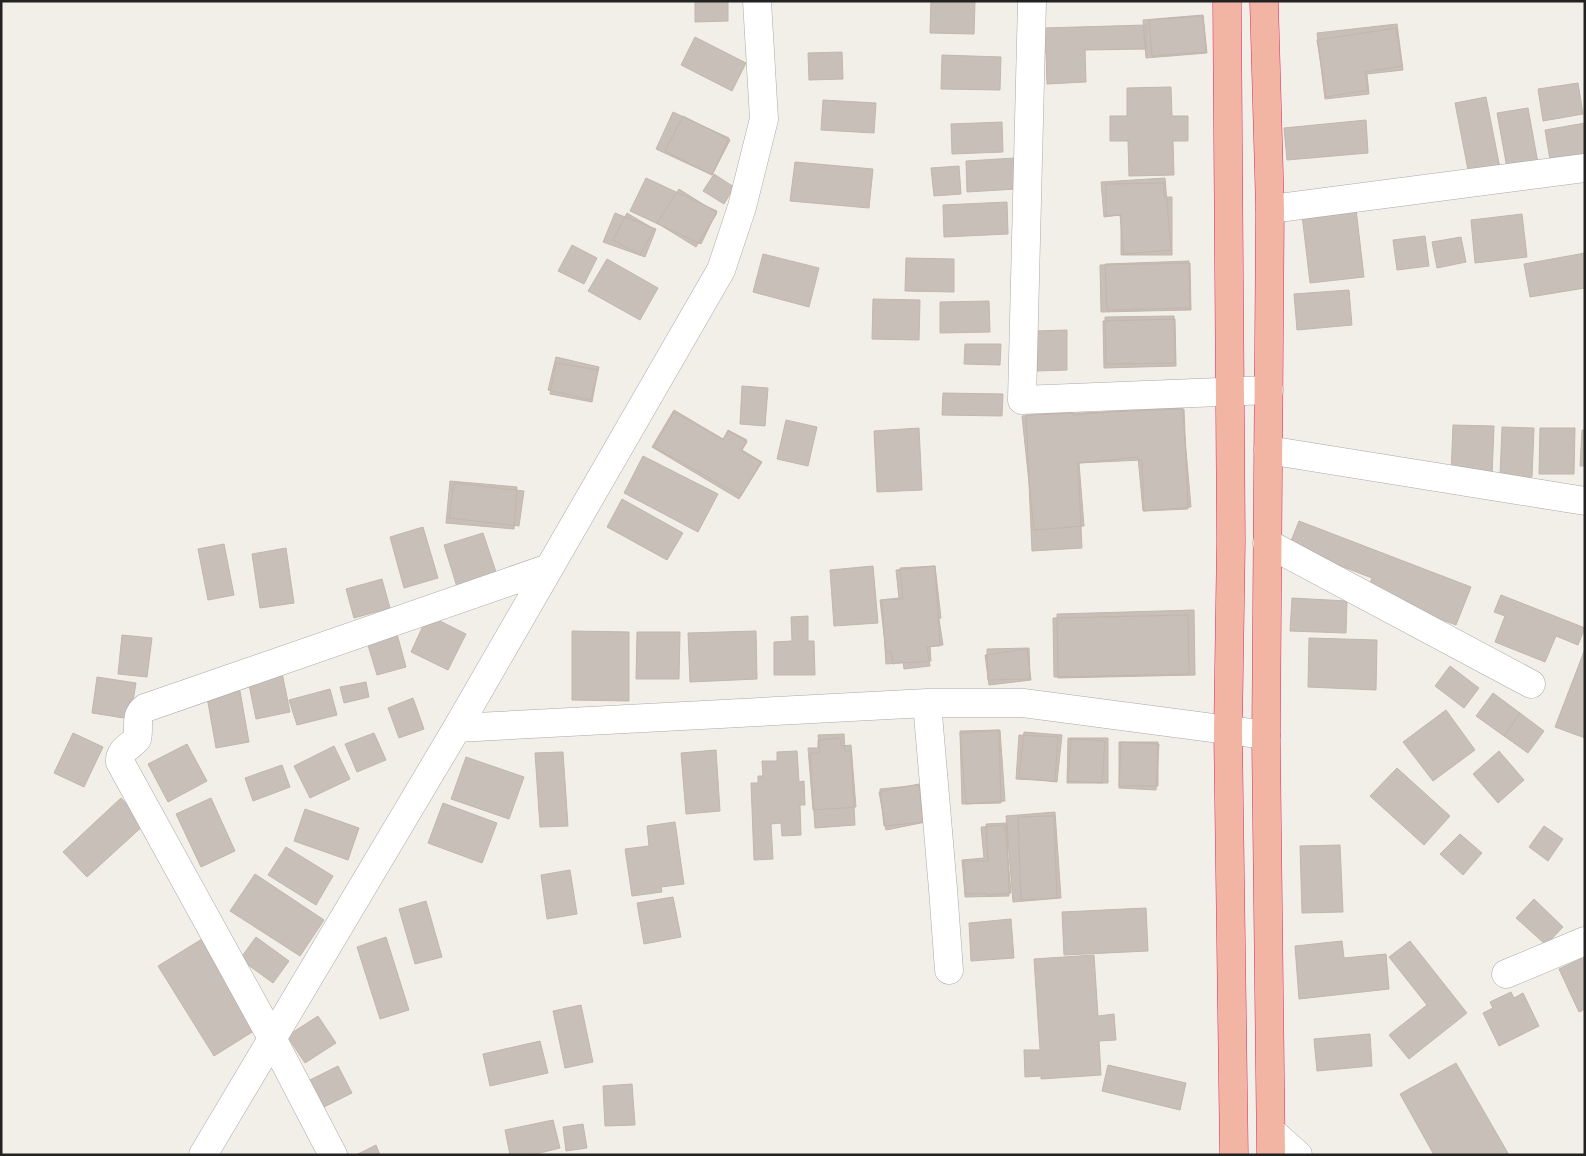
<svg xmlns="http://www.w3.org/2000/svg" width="1586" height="1156" font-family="'Space Grotesk',sans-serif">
<rect width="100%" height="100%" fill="#f2efe9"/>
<path fill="#c7bfb8" stroke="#c4b6ab" d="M 695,1 L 728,1 L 728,21 L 695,22 Z
M 931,1 L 975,1 L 974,34 L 930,33 Z
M 1203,15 L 1207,53 L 1146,58 L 1143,20 Z
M 1203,16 L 1206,52 L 1152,56 L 1149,20 Z
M 1397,24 L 1403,70 L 1367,74 L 1369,94 L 1325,99 L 1317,33 Z
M 1146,25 L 1146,49 L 1085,50 L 1086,82 L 1047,84 L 1046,52 L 1043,53 L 1043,28 Z
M 1396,28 L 1402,66 L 1365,72 L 1368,90 L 1326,97 L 1317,40 Z
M 695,37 L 746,63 L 732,91 L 681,65 Z
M 842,52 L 843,79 L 809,80 L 808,53 Z
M 942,55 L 1001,57 L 1000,90 L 941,89 Z
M 1578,83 L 1583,114 L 1543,121 L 1538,89 Z
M 1171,87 L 1172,116 L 1188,116 L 1188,141 L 1173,141 L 1174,175 L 1129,176 L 1128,141 L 1110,141 L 1110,116 L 1127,116 L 1127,88 Z
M 1486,97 L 1500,168 L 1469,175 L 1455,103 Z
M 823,100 L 876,103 L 874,133 L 821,130 Z
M 1528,108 L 1538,163 L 1507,168 L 1497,113 Z
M 673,112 L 729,138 L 712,175 L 656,149 Z
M 683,116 L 730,140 L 712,175 L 665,151 Z
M 1366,120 L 1368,153 L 1287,160 L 1284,128 Z
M 1002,122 L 1003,152 L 952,154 L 951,124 Z
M 1585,123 L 1585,154 L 1550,160 L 1545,130 Z
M 1015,158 L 1016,189 L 967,192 L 966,161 Z
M 795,162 L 873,169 L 869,208 L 790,201 Z
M 959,166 L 961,194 L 934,196 L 931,168 Z
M 714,174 L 734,187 L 724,204 L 703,191 Z
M 646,178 L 717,211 L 701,244 L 630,211 Z
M 1165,178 L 1171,250 L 1124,254 L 1120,215 L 1104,217 L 1101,182 Z
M 1164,183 L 1164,197 L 1172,197 L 1172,255 L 1121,255 L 1121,215 L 1106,216 L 1106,184 Z
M 679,189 L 717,213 L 696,247 L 657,223 Z
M 1007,202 L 1008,234 L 944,237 L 943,205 Z
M 1356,209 L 1364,277 L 1310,283 L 1302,215 Z
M 615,213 L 656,229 L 645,257 L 603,242 Z
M 627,213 L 654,229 L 640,255 L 613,240 Z
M 1522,214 L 1527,257 L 1475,263 L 1471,220 Z
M 1425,236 L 1429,266 L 1397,270 L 1393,240 Z
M 1461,237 L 1466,262 L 1437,268 L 1432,242 Z
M 572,245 L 597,258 L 584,284 L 558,271 Z
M 1585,253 L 1585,288 L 1530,297 L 1524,264 Z
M 763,254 L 819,268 L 809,307 L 753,292 Z
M 906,258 L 954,259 L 954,292 L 905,291 Z
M 607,259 L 658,288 L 640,320 L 588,291 Z
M 1189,261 L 1190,308 L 1107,310 L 1105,264 Z
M 1190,263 L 1191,310 L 1101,312 L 1100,265 Z
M 1349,290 L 1352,325 L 1297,330 L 1294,294 Z
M 873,299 L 920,300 L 919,340 L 872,339 Z
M 989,301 L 990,332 L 940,333 L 940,302 Z
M 1174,316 L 1175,363 L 1106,364 L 1105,317 Z
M 1175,319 L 1176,366 L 1104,368 L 1103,321 Z
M 1067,330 L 1067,370 L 1036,371 L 1035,331 Z
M 965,344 L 1001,344 L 1000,365 L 964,364 Z
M 556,357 L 599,367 L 591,400 L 548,390 Z
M 556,363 L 598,370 L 592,402 L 550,394 Z
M 742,386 L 768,388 L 765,426 L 740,424 Z
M 943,393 L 1003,394 L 1002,416 L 942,415 Z
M 1182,405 L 1191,507 L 1143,511 L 1138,457 L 1079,463 L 1084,526 L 1034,530 L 1022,416 L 1073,411 L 1073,415 Z
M 1184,409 L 1188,509 L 1144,511 L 1142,460 L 1078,463 L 1082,548 L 1032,551 L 1026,415 Z
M 674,410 L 723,439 L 728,431 L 747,442 L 742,450 L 762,462 L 739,499 L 652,447 Z
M 674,412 L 723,440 L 728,430 L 747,440 L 741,451 L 761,462 L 741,496 L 654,447 Z
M 786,420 L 817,427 L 808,466 L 777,459 Z
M 1453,425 L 1494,426 L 1492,476 L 1451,475 Z
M 1502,427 L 1534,428 L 1532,477 L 1500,476 Z
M 919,428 L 922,490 L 877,492 L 874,431 Z
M 1540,428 L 1575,428 L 1574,474 L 1539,474 Z
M 1582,430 L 1585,430 L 1585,466 L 1580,466 Z
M 643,456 L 718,494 L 698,532 L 624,493 Z
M 450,481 L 517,487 L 514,529 L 446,523 Z
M 454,483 L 524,491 L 519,526 L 449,518 Z
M 622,499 L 683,533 L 667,560 L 607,527 Z
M 1299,521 L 1471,587 L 1456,625 L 1367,592 L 1372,578 L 1289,546 Z
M 423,527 L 438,578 L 404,588 L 390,537 Z
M 483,533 L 497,575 L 457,587 L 444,545 Z
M 224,544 L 234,595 L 208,600 L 198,549 Z
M 286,548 L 294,603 L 260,608 L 252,554 Z
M 873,566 L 878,623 L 834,626 L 830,570 Z
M 935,566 L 940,646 L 930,646 L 931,661 L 886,664 L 882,600 L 903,599 L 900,568 Z
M 935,566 L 941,618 L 939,619 L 943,645 L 927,647 L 930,666 L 904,669 L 903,662 L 893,664 L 891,651 L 886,652 L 880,600 L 899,598 L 896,570 Z
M 382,579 L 390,608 L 354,618 L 346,589 Z
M 1501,595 L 1585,628 L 1578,645 L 1556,636 L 1545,662 L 1495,642 L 1505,616 L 1494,612 Z
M 1292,598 L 1347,601 L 1346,633 L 1290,631 Z
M 1194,610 L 1195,675 L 1058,678 L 1057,614 Z
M 428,615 L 466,634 L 448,670 L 411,652 Z
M 1188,615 L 1189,674 L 1054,677 L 1053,618 Z
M 808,616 L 808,641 L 814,641 L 815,675 L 774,675 L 774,642 L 792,641 L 791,617 Z
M 572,631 L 629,632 L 629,701 L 572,700 Z
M 756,631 L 757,679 L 690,682 L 688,633 Z
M 637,632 L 680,632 L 679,679 L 636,679 Z
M 397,634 L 406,667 L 377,675 L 367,642 Z
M 122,635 L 152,638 L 147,677 L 118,674 Z
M 1309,638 L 1377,640 L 1376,690 L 1308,687 Z
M 1029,648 L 1030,679 L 988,680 L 987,649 Z
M 1027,649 L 1031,680 L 989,685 L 985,655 Z
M 1585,649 L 1585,738 L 1555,727 Z
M 1450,666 L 1479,688 L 1464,708 L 1435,686 Z
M 281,668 L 290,712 L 256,719 L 247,675 Z
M 97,677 L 136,683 L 130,719 L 92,713 Z
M 366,682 L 369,697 L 344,703 L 340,687 Z
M 330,689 L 337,715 L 297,725 L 289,700 Z
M 240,691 L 249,742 L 216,748 L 207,697 Z
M 1493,693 L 1520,713 L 1504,736 L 1476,716 Z
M 413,698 L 424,729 L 399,738 L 388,708 Z
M 1446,710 L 1475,750 L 1433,781 L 1403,742 Z
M 1520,713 L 1544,731 L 1528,753 L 1504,736 Z
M 999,730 L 1001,803 L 962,804 L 960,731 Z
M 1000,730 L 1005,801 L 966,804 L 960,733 Z
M 1024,732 L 1062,735 L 1057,782 L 1019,778 Z
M 73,733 L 103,747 L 84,787 L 54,773 Z
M 374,733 L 386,760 L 357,772 L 345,744 Z
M 844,734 L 845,751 L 851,751 L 855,825 L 815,828 L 810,753 L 820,753 L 818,735 Z
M 1019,735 L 1058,737 L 1055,781 L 1016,779 Z
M 840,738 L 841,746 L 851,745 L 856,807 L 813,810 L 808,748 L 818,748 L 818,740 Z
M 1068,738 L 1108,738 L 1108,783 L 1067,783 Z
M 1071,739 L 1105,741 L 1102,783 L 1068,781 Z
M 1119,742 L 1158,742 L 1158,786 L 1119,786 Z
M 1121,742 L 1159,744 L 1156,790 L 1119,788 Z
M 187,744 L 207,781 L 168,802 L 148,764 Z
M 334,746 L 350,779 L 310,798 L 294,766 Z
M 716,750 L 720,811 L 686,814 L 681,753 Z
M 797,751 L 799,782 L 804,781 L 805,805 L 800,805 L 801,835 L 782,836 L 781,823 L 771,824 L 773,859 L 754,860 L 751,783 L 758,783 L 758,776 L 763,776 L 762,761 L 777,761 L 777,752 Z
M 1499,751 L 1524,780 L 1498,803 L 1473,774 Z
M 563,752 L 568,826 L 540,827 L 535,753 Z
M 466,757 L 524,777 L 509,819 L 451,799 Z
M 282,765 L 290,787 L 253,801 L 245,778 Z
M 1397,768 L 1450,816 L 1424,845 L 1370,796 Z
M 919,784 L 926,822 L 886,830 L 879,792 Z
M 919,785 L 923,822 L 884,826 L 880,789 Z
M 121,798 L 145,824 L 87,877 L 63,852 Z
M 211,798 L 235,851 L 201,867 L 176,814 Z
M 443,803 L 497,823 L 482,863 L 428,843 Z
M 305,809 L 359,828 L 348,860 L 294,841 Z
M 1055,812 L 1061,898 L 1013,902 L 1006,816 Z
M 1054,816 L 1057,898 L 1021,900 L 1018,817 Z
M 675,822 L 684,884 L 661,887 L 662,892 L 632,896 L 625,849 L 649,846 L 647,826 Z
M 1007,823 L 1009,896 L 965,897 L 964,861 L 988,861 L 986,824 Z
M 1005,825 L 1011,893 L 986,895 L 986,893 L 965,894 L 962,860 L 984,858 L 981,827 Z
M 1544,826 L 1563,839 L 1548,861 L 1529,847 Z
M 1460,834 L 1482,853 L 1463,875 L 1440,854 Z
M 1340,845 L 1343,912 L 1302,913 L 1300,846 Z
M 286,847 L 333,876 L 316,905 L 268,875 Z
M 570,870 L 577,914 L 547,919 L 541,875 Z
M 255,874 L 324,920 L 300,956 L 230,911 Z
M 673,897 L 681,937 L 644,944 L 637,903 Z
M 1534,899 L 1563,927 L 1546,945 L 1516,918 Z
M 426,901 L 442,957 L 415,964 L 399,909 Z
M 1146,908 L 1148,951 L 1064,955 L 1062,912 Z
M 1011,919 L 1014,958 L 971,961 L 969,923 Z
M 256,937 L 289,961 L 273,983 L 240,959 Z
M 386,937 L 409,1010 L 380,1019 L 357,947 Z
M 202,939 L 257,1029 L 214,1056 L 158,966 Z
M 1342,941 L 1344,958 L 1386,954 L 1389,989 L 1299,999 L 1295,946 Z
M 1410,941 L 1467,1013 L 1409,1059 L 1389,1035 L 1427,1005 L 1389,957 Z
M 1094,955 L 1098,1016 L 1114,1014 L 1116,1040 L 1099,1041 L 1101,1075 L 1041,1079 L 1041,1076 L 1025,1077 L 1024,1050 L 1040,1050 L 1034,959 Z
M 1585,957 L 1585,1009 L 1579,1012 L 1559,969 Z
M 1511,992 L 1514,998 L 1523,993 L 1539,1026 L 1499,1046 L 1483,1013 L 1493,1008 L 1490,1002 Z
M 581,1005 L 593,1062 L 565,1068 L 553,1011 Z
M 318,1016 L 336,1043 L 305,1063 L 287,1036 Z
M 1370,1034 L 1372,1066 L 1317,1071 L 1314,1039 Z
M 540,1041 L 548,1073 L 490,1086 L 483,1054 Z
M 1456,1063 L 1509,1155 L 1434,1155 L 1400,1094 Z
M 1108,1065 L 1186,1083 L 1180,1110 L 1102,1091 Z
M 338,1066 L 352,1093 L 322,1108 L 308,1081 Z
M 632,1084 L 635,1125 L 605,1126 L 603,1086 Z
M 553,1120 L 560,1148 L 532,1155 L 510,1155 L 505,1130 Z
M 583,1124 L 587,1148 L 566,1151 L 563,1127 Z
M 376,1145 L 380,1155 L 356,1155 Z"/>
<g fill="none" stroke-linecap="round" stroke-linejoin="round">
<g stroke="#a9a9a9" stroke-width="29">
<path id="minor" d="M 1032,1 L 1022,400 L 1269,390
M 1270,209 L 1585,168
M 1268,450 L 1585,501
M 1267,543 L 1531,684
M 927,703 L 943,889 L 949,970
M 457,728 L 927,703 L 1023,703 L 1266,735
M 1506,974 L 1585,941
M 1271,1131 L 1298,1155
M 203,1155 L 457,728 L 721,270 L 742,207 L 764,119 L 757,1
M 333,1155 L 272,1038 L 120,762 C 119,750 130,747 137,739 C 140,728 134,716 145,708 L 549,568"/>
</g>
<g stroke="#dc2a67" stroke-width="29">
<path id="trunk" d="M 1227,1 L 1231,541 L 1228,731 L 1234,1155
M 1264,1 L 1270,209 L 1266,741 L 1271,1155"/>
</g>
<use href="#minor" stroke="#fff" stroke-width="28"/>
<use href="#trunk" stroke="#f2b4a3" stroke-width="28"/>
</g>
<rect width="1586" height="1156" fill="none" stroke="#222222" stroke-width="5"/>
</svg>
